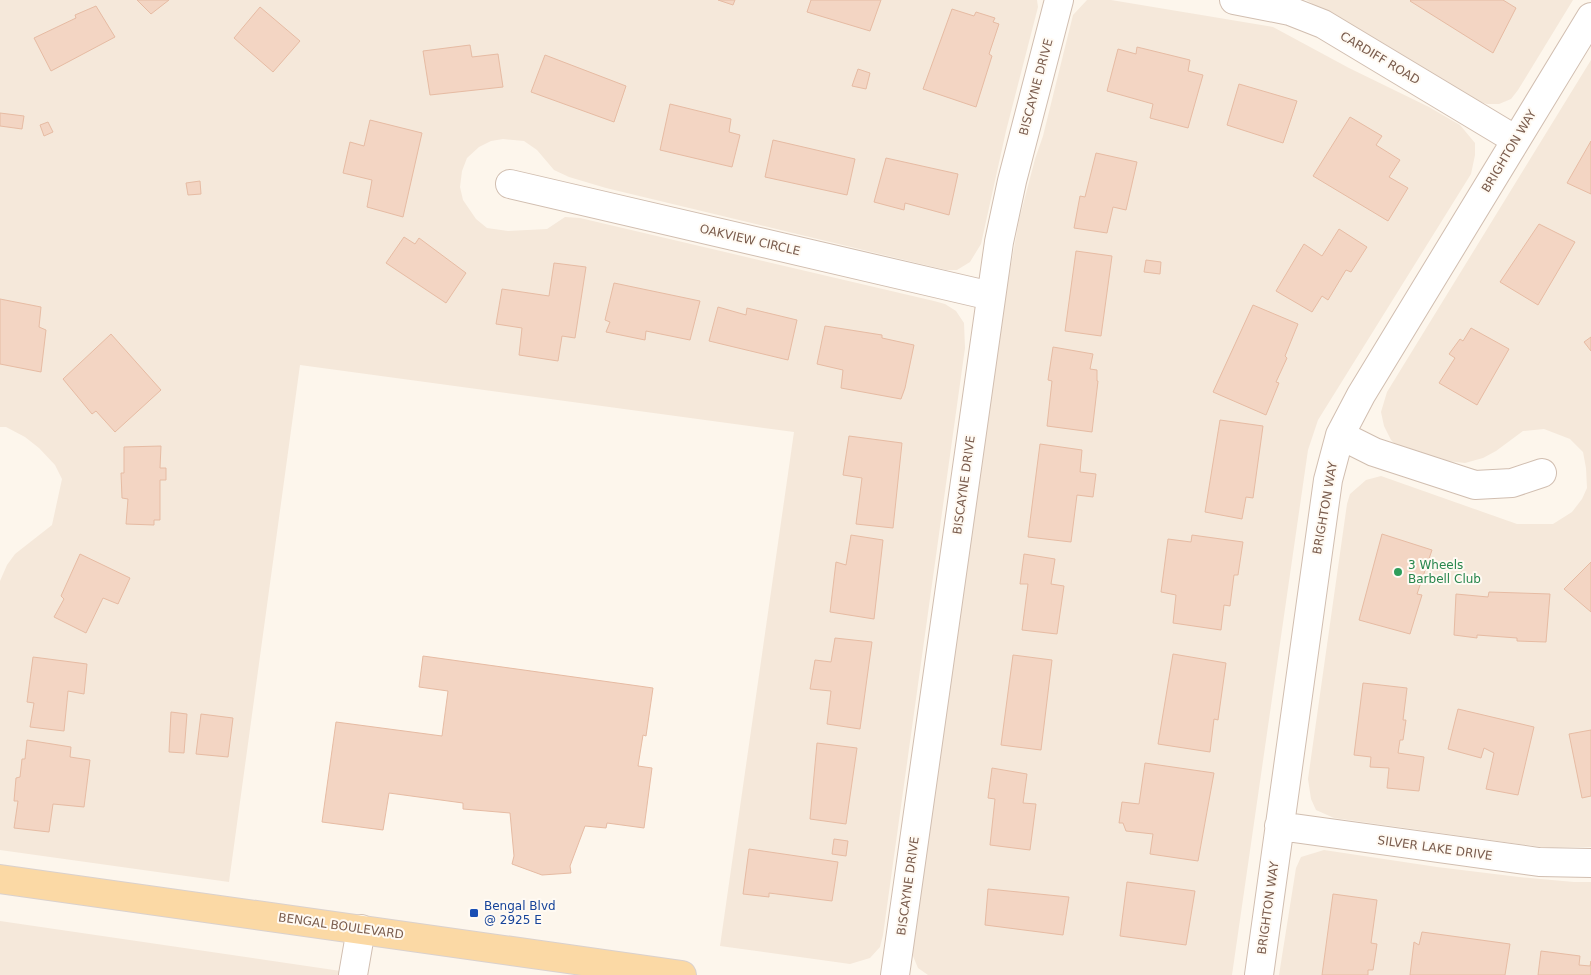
<svg xmlns="http://www.w3.org/2000/svg" width="1591" height="975" font-family="'DejaVu Sans',sans-serif">
<rect width="100%" height="100%" fill="#fdf6ec"/>
<path fill="#f5e8da" d="M 0,0 L 1037,0 L 1038,7 L 1006,131 L 981,244 L 970,262 L 957,270 L 946,270 L 606,188 L 569,177 L 554,170 L 537,150 L 524,141 L 503,139 L 491,141 L 479,147 L 467,158 L 462,171 L 460,187 L 463,200 L 476,219 L 487,228 L 508,231 L 547,229 L 565,217 L 580,218 L 934,301 L 945,304 L 956,311 L 964,323 L 965,348 L 883,935 L 880,947 L 870,958 L 850,964 L 720,946 L 794,432 L 300,365 L 229,882 L 0,850 L 0,581 L 7,565 L 15,554 L 52,525 L 62,479 L 55,465 L 39,448 L 25,437 L 6,427 L 0,427 Z
M 1087,0 L 1111,0 L 1273,27 L 1349,68 L 1429,107 L 1460,125 L 1475,143 L 1475,155 L 1471,174 L 1318,420 L 1308,450 L 1232,975 L 928,975 L 918,968 L 910,949 L 1007,287 L 1019,220 L 1035,159 L 1043,136 L 1073,15 Z
M 1306,0 L 1573,0 L 1518,90 L 1511,99 L 1499,104 L 1487,104 L 1475,100 Z
M 1591,60 L 1591,847 L 1541,847 L 1334,818 L 1316,810 L 1311,799 L 1308,779 L 1347,504 L 1350,494 L 1366,480 L 1381,476 L 1517,524 L 1553,524 L 1572,512 L 1582,499 L 1587,488 L 1586,468 L 1583,452 L 1570,439 L 1544,429 L 1523,431 L 1496,451 L 1483,458 L 1465,463 L 1438,460 L 1398,447 L 1391,440 L 1384,426 L 1381,412 L 1387,392 Z
M 1324,850 L 1437,867 L 1519,877 L 1574,882 L 1591,882 L 1591,975 L 1279,975 L 1296,868 L 1301,857 Z
M 0,921 L 368,975 L 0,975 Z"/>
<path fill="#f3d5c3" stroke="#e6bba3" d="M 137,0 L 169,0 L 151,14 Z
M 718,0 L 735,0 L 733,5 Z
M 811,0 L 881,0 L 870,31 L 807,12 Z
M 1411,0 L 1503,0 L 1516,8 L 1493,53 L 1410,1 Z
M 96,6 L 115,37 L 51,71 L 34,38 L 76,18 L 75,15 Z
M 260,7 L 300,41 L 273,72 L 234,38 Z
M 952,9 L 974,16 L 976,12 L 995,18 L 993,22 L 999,24 L 989,54 L 992,56 L 976,107 L 923,89 Z
M 470,45 L 472,57 L 498,54 L 503,87 L 430,95 L 423,51 Z
M 1137,47 L 1190,60 L 1188,71 L 1203,75 L 1188,128 L 1150,118 L 1153,104 L 1107,91 L 1118,49 L 1136,54 Z
M 545,55 L 626,86 L 614,122 L 531,92 Z
M 858,69 L 870,73 L 866,89 L 852,86 Z
M 1239,84 L 1297,101 L 1283,143 L 1227,125 Z
M 670,104 L 731,119 L 729,132 L 740,135 L 732,167 L 660,150 Z
M 0,113 L 24,116 L 22,129 L 0,126 Z
M 1350,117 L 1382,136 L 1376,145 L 1400,160 L 1389,177 L 1408,188 L 1388,221 L 1313,176 Z
M 370,120 L 422,133 L 403,217 L 367,207 L 372,180 L 343,173 L 350,142 L 364,146 Z
M 48,122 L 53,132 L 44,136 L 40,125 Z
M 773,140 L 855,159 L 847,195 L 765,177 Z
M 1591,141 L 1591,194 L 1567,183 Z
M 1096,153 L 1137,162 L 1126,210 L 1113,207 L 1107,233 L 1074,228 L 1080,196 L 1085,197 Z
M 886,158 L 958,174 L 949,215 L 905,203 L 904,210 L 874,202 Z
M 200,181 L 201,194 L 188,195 L 186,183 Z
M 1539,224 L 1575,242 L 1538,305 L 1500,282 Z
M 1339,229 L 1367,247 L 1351,272 L 1346,270 L 1328,300 L 1322,296 L 1312,312 L 1276,291 L 1304,244 L 1322,256 Z
M 404,237 L 415,244 L 419,238 L 466,273 L 446,303 L 386,263 Z
M 1076,251 L 1112,256 L 1101,336 L 1065,331 Z
M 1146,260 L 1161,262 L 1160,274 L 1144,272 Z
M 554,263 L 586,267 L 575,338 L 562,336 L 558,361 L 519,355 L 522,328 L 496,324 L 502,289 L 549,296 Z
M 614,283 L 700,301 L 690,340 L 646,331 L 645,340 L 606,332 L 610,322 L 605,320 Z
M 0,299 L 41,307 L 39,327 L 46,330 L 41,372 L 0,364 Z
M 1253,305 L 1298,324 L 1285,356 L 1287,358 L 1276,382 L 1279,383 L 1266,415 L 1213,392 Z
M 718,307 L 746,315 L 747,308 L 797,320 L 788,360 L 709,341 Z
M 825,326 L 882,335 L 882,338 L 914,345 L 905,388 L 901,399 L 841,388 L 843,370 L 817,364 Z
M 1471,328 L 1509,349 L 1477,405 L 1439,383 L 1455,358 L 1449,354 L 1460,339 L 1463,341 Z
M 111,334 L 161,390 L 115,432 L 96,411 L 92,414 L 63,379 Z
M 1591,337 L 1591,351 L 1584,342 Z
M 1053,347 L 1093,354 L 1090,369 L 1097,370 L 1097,381 L 1098,381 L 1092,432 L 1047,426 L 1052,381 L 1048,380 Z
M 1220,420 L 1263,426 L 1253,498 L 1246,497 L 1242,519 L 1205,512 Z
M 849,436 L 902,443 L 893,528 L 856,524 L 862,478 L 843,475 Z
M 1040,444 L 1082,450 L 1080,472 L 1096,474 L 1093,497 L 1077,495 L 1071,542 L 1028,537 Z
M 161,446 L 160,468 L 166,468 L 166,480 L 160,480 L 160,520 L 154,520 L 154,525 L 126,524 L 128,499 L 122,498 L 121,473 L 124,473 L 124,447 Z
M 1382,534 L 1432,550 L 1417,594 L 1422,595 L 1410,634 L 1359,620 Z
M 851,535 L 883,540 L 874,619 L 830,612 L 836,562 L 846,565 Z
M 1192,535 L 1243,542 L 1238,575 L 1234,575 L 1230,606 L 1224,605 L 1221,630 L 1173,623 L 1176,595 L 1161,592 L 1168,539 L 1191,542 Z
M 80,554 L 130,578 L 118,604 L 103,598 L 86,633 L 54,617 L 64,599 L 61,596 Z
M 1024,554 L 1055,559 L 1051,584 L 1064,586 L 1057,634 L 1022,630 L 1028,584 L 1020,584 Z
M 1591,562 L 1591,612 L 1564,589 Z
M 1489,592 L 1550,594 L 1546,642 L 1517,641 L 1517,638 L 1477,635 L 1477,638 L 1454,635 L 1456,594 L 1488,597 Z
M 835,638 L 872,642 L 860,729 L 827,724 L 831,691 L 810,689 L 815,660 L 831,662 Z
M 1173,654 L 1226,663 L 1218,720 L 1214,719 L 1210,752 L 1158,744 Z
M 1013,655 L 1052,660 L 1041,750 L 1001,745 Z
M 423,656 L 653,688 L 646,736 L 643,735 L 638,766 L 652,768 L 644,828 L 607,823 L 606,828 L 585,826 L 570,866 L 571,873 L 542,875 L 512,864 L 514,856 L 510,813 L 463,809 L 463,803 L 389,793 L 383,830 L 322,822 L 336,722 L 442,736 L 448,691 L 419,687 Z
M 33,657 L 87,664 L 84,694 L 68,691 L 64,731 L 30,727 L 34,703 L 27,702 Z
M 1363,683 L 1407,688 L 1403,720 L 1406,720 L 1403,740 L 1400,740 L 1398,753 L 1424,757 L 1419,791 L 1387,788 L 1389,768 L 1370,767 L 1371,757 L 1354,755 Z
M 1458,709 L 1534,727 L 1518,795 L 1486,789 L 1494,753 L 1484,748 L 1481,758 L 1448,749 Z
M 171,712 L 187,714 L 184,753 L 169,752 Z
M 201,714 L 233,718 L 228,757 L 196,754 Z
M 1591,730 L 1591,796 L 1582,798 L 1569,734 Z
M 27,740 L 71,747 L 70,757 L 90,760 L 84,807 L 53,804 L 49,832 L 14,828 L 18,801 L 14,801 L 16,778 L 20,777 L 22,759 L 25,759 Z
M 817,743 L 857,748 L 846,824 L 810,819 Z
M 1145,763 L 1214,773 L 1198,861 L 1150,854 L 1153,834 L 1126,831 L 1123,823 L 1119,823 L 1122,802 L 1139,804 Z
M 992,768 L 1027,774 L 1023,803 L 1036,804 L 1030,850 L 990,845 L 995,799 L 988,798 Z
M 834,839 L 848,841 L 846,856 L 832,854 Z
M 749,849 L 838,862 L 832,901 L 769,893 L 769,897 L 743,894 Z
M 1127,882 L 1195,891 L 1186,945 L 1120,936 Z
M 988,889 L 1069,897 L 1063,935 L 985,925 Z
M 1333,894 L 1377,900 L 1371,943 L 1377,944 L 1373,970 L 1368,970 L 1368,975 L 1322,975 Z
M 1422,932 L 1510,944 L 1505,975 L 1410,975 L 1414,942 L 1419,945 Z
M 1541,951 L 1580,956 L 1579,965 L 1590,966 L 1591,961 L 1591,975 L 1538,975 Z"/>
<g fill="none" stroke-linecap="round" stroke-linejoin="round">
<g stroke="#d1beb0" stroke-width="30">
<path id="minor" d="M 1234,0 L 1290,11 L 1323,24 L 1516,140
M 510,184 L 991,296
M 1340,435 L 1374,452 L 1475,485 L 1512,483 L 1542,473
M 1279,826 L 1539,862 L 1591,863
M 353,975 L 361,929
M 895,975 L 999,242 L 1012,181 L 1059,0
M 1259,975 L 1328,480 L 1340,435 L 1361,395 L 1591,17"/>
</g>
<g stroke="#dad1cd" stroke-width="30">
<path id="major" d="M 0,879 L 682,975"/>
</g>
<use href="#minor" stroke="#fff" stroke-width="28"/>
<use href="#major" stroke="#fbd9a5" stroke-width="28"/>
</g>
<circle fill="#2e9e5b" stroke="#fffaf3" stroke-width="2" cx="1398" cy="572" r="5"/>
<rect fill="#1a4fb4" stroke="#fffaf3" stroke-width="2" x="469" y="908" width="10" height="10" rx="2.5"/>
<g text-anchor="middle" dominant-baseline="central" stroke-width="4" stroke-linejoin="round" paint-order="stroke">
<g font-size="12" fill="#7a5c4d" stroke="#fffaf3">
<text transform="translate(1380 58) rotate(31)">CARDIFF ROAD</text>
<text transform="translate(1036 87) rotate(-75)">BISCAYNE DRIVE</text>
<text transform="translate(1509 151) rotate(-59)">BRIGHTON WAY</text>
<text transform="translate(750 240) rotate(13)">OAKVIEW CIRCLE</text>
<text transform="translate(964 485) rotate(-82)">BISCAYNE DRIVE</text>
<text transform="translate(1325 508) rotate(-80)">BRIGHTON WAY</text>
<text transform="translate(1435 848) rotate(8)">SILVER LAKE DRIVE</text>
<text transform="translate(908 886) rotate(-82)">BISCAYNE DRIVE</text>
<text transform="translate(1268 908) rotate(-82)">BRIGHTON WAY</text>
<text transform="translate(341 926) rotate(8)">BENGAL BOULEVARD</text>
</g>
<g font-size="12" fill="#27864d" stroke="#fffaf3" text-anchor="start">
<text x="1408" y="565">3 Wheels<tspan x="1408" dy="14">Barbell Club</tspan></text>
</g>
<g font-size="12" fill="#164399" stroke="#fffaf3" text-anchor="start">
<text x="484" y="906">Bengal Blvd<tspan x="484" dy="14">@ 2925 E</tspan></text>
</g>
</g>
</svg>
